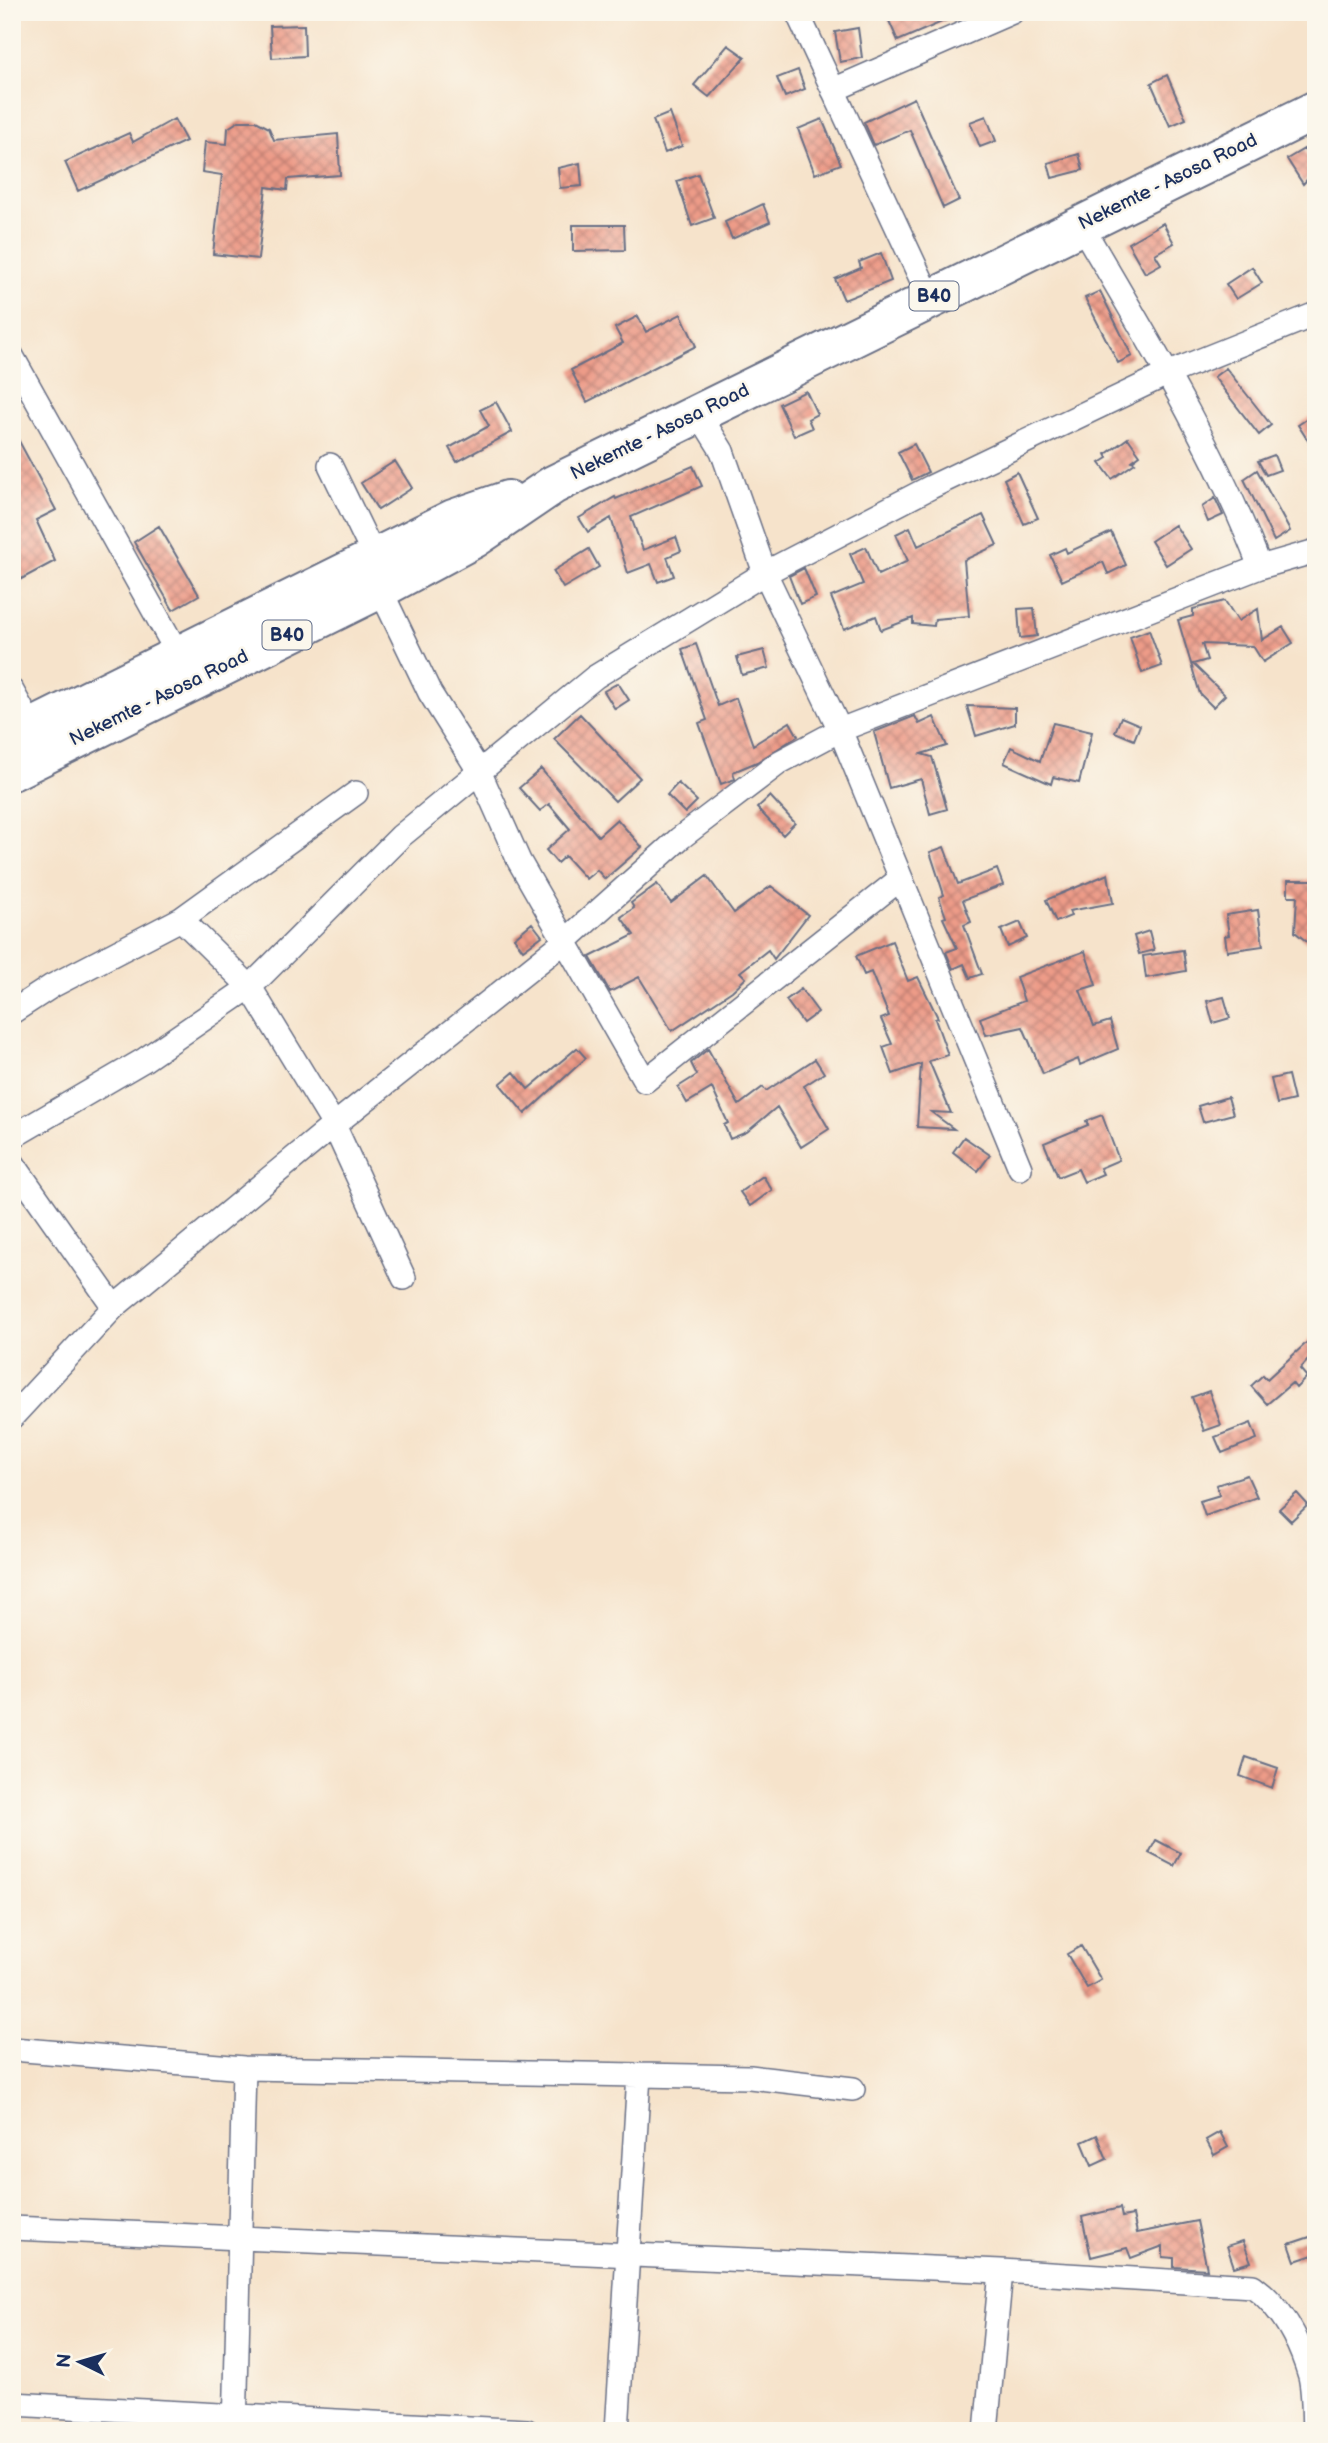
<svg xmlns="http://www.w3.org/2000/svg" width="1328" height="2443" font-family="'Balsamiq Sans',sans-serif">
<defs>
<pattern id="building-cross-hatch" width="8" height="8" patternUnits="userSpaceOnUse" patternTransform="scale(1.75)"><rect width="8" height="8" fill="#ed9b88"/><path d="M0 0l8 8M0 8l8-8" fill="none" stroke="#bf7f72"/></pattern>
</defs>
<rect width="100%" height="100%" fill="#fbf7ec"/>
<filter id="ink" filterUnits="userSpaceOnUse"><feTurbulence type="fractalNoise" baseFrequency=".0143" numOctaves="2"/><feDisplacementMap in="SourceGraphic" scale="14" xChannelSelector="R" yChannelSelector="G"/><feConvolveMatrix kernelMatrix="1 2 1 2 8 2 1 2 1" color-interpolation-filters="sRGB"/></filter>
<filter id="wash" filterUnits="userSpaceOnUse"><feTurbulence type="fractalNoise" baseFrequency=".00686" numOctaves="4" result="noise"/><feDisplacementMap in="SourceGraphic" scale="28" xChannelSelector="R" yChannelSelector="G"/><feGaussianBlur stdDeviation="1.57" result="paint"/><feColorMatrix in="noise" values="0 0 0 0 0 0 0 0 0 0 0 0 0 0 0 0 0 1.4 0 .05"/><feComposite in="paint" operator="in"/></filter>
<g filter="url(#wash)">
<rect width="100%" height="100%" fill="#f6e3cb"/>
<g id="blocks">
<path fill="url(#building-cross-hatch)" d="M 885,12 L 965,12 L 898,41 Z
M 304,25 L 305,56 L 272,58 L 270,26 Z
M 858,28 L 862,58 L 840,62 L 835,32 Z
M 728,45 L 745,57 L 709,97 L 694,85 Z
M 798,70 L 805,89 L 785,97 L 777,78 Z
M 1167,75 L 1186,119 L 1170,126 L 1151,83 Z
M 914,98 L 959,200 L 943,208 L 910,130 L 874,145 L 864,122 Z
M 670,113 L 682,146 L 665,153 L 653,120 Z
M 986,116 L 996,141 L 980,147 L 970,122 Z
M 174,119 L 186,141 L 78,191 L 65,162 L 129,133 L 133,142 Z
M 822,119 L 841,164 L 815,174 L 798,129 Z
M 239,121 L 256,121 L 269,128 L 274,140 L 338,134 L 340,175 L 288,179 L 287,190 L 266,187 L 258,259 L 213,254 L 222,175 L 202,172 L 205,142 L 227,144 L 228,128 Z
M 1304,149 L 1316,170 L 1303,184 L 1287,159 Z
M 1079,154 L 1083,170 L 1052,178 L 1048,163 Z
M 580,163 L 582,186 L 560,188 L 558,168 Z
M 698,174 L 714,218 L 692,226 L 677,181 Z
M 763,204 L 770,222 L 732,239 L 725,222 Z
M 1163,223 L 1174,243 L 1155,254 L 1161,264 L 1145,273 L 1128,243 Z
M 573,225 L 624,225 L 625,250 L 573,251 Z
M 881,253 L 891,281 L 844,300 L 835,279 L 861,268 L 859,262 Z
M 1252,267 L 1262,283 L 1236,299 L 1226,284 Z
M 1100,291 L 1132,356 L 1118,363 L 1085,298 Z
M 681,314 L 696,346 L 587,402 L 571,370 L 623,343 L 615,328 L 638,316 L 646,332 Z
M 1226,368 L 1271,425 L 1259,435 L 1214,377 Z
M 806,391 L 817,414 L 808,419 L 812,428 L 794,436 L 779,404 Z
M 496,402 L 512,432 L 457,462 L 449,448 L 489,426 L 480,410 Z
M 1316,413 L 1316,453 L 1298,425 Z
M 12,428 L 56,510 L 36,520 L 55,561 L 12,584 Z
M 1128,438 L 1140,455 L 1132,461 L 1135,463 L 1112,479 L 1100,463 L 1108,458 L 1106,454 Z
M 914,444 L 928,472 L 912,480 L 898,452 Z
M 1274,455 L 1280,470 L 1266,475 L 1258,461 Z
M 395,461 L 412,488 L 378,510 L 361,483 Z
M 693,466 L 702,486 L 631,517 L 643,550 L 676,537 L 681,551 L 667,557 L 674,576 L 658,582 L 651,564 L 628,573 L 611,518 L 588,532 L 579,518 L 615,497 L 616,499 Z
M 1257,470 L 1290,531 L 1274,541 L 1244,479 Z
M 1017,472 L 1038,518 L 1024,524 L 1004,479 Z
M 1215,498 L 1223,515 L 1208,522 L 1202,507 Z
M 983,515 L 997,545 L 964,560 L 969,616 L 935,619 L 934,626 L 913,624 L 913,618 L 881,630 L 876,616 L 844,629 L 831,597 L 863,584 L 850,554 L 866,547 L 878,575 L 908,561 L 896,534 L 910,527 L 918,546 Z
M 1175,525 L 1191,549 L 1166,565 L 1151,541 Z
M 159,526 L 199,595 L 173,610 L 134,542 Z
M 1111,532 L 1126,565 L 1108,574 L 1103,562 L 1062,581 L 1050,555 L 1065,548 L 1067,553 Z
M 589,549 L 599,567 L 563,588 L 553,571 Z
M 804,568 L 816,597 L 800,604 L 789,576 Z
M 1225,601 L 1238,621 L 1258,609 L 1262,640 L 1283,627 L 1293,643 L 1263,662 L 1253,646 L 1202,644 L 1207,660 L 1193,664 L 1225,695 L 1213,707 L 1200,694 L 1178,620 L 1193,616 L 1193,609 Z
M 1034,608 L 1037,636 L 1020,638 L 1018,609 Z
M 1149,630 L 1162,666 L 1142,673 L 1130,637 Z
M 696,644 L 718,706 L 736,698 L 753,745 L 790,722 L 798,736 L 757,762 L 733,772 L 735,779 L 721,784 L 699,723 L 707,720 L 682,649 Z
M 764,650 L 769,668 L 742,675 L 737,657 Z
M 618,683 L 629,700 L 615,709 L 604,691 Z
M 967,706 L 1015,708 L 1015,724 L 976,736 Z
M 580,714 L 640,778 L 615,801 L 554,739 Z
M 915,716 L 919,724 L 934,717 L 947,746 L 921,754 L 932,757 L 947,809 L 930,814 L 921,779 L 889,788 L 874,732 Z
M 1121,717 L 1140,725 L 1134,740 L 1115,732 Z
M 1053,723 L 1092,732 L 1079,783 L 1053,777 L 1051,784 L 1004,763 L 1011,747 L 1040,761 Z
M 541,769 L 598,836 L 617,819 L 642,847 L 605,879 L 597,870 L 586,879 L 565,856 L 557,863 L 546,850 L 570,829 L 549,804 L 540,811 L 519,788 Z
M 678,783 L 697,801 L 685,813 L 667,795 Z
M 770,796 L 795,823 L 783,835 L 757,808 Z
M 944,847 L 958,884 L 997,869 L 1003,885 L 963,900 L 971,922 L 964,925 L 982,974 L 970,978 L 964,964 L 953,969 L 946,952 L 957,948 L 943,918 L 946,917 L 939,897 L 944,895 L 930,852 Z
M 1108,874 L 1113,903 L 1069,911 L 1071,916 L 1056,922 L 1046,900 Z
M 707,876 L 734,913 L 771,886 L 808,915 L 774,959 L 768,950 L 740,972 L 746,978 L 732,991 L 672,1031 L 639,977 L 610,992 L 590,957 L 634,935 L 621,917 L 634,908 L 631,903 L 657,884 L 671,903 Z
M 1288,880 L 1316,880 L 1312,946 L 1295,932 L 1297,896 L 1288,896 Z
M 1258,910 L 1263,946 L 1227,951 L 1225,936 L 1229,935 L 1226,915 Z
M 1020,922 L 1027,938 L 1008,947 L 1001,930 Z
M 532,923 L 542,936 L 523,950 L 514,938 Z
M 1149,931 L 1154,950 L 1139,954 L 1134,936 Z
M 892,941 L 908,981 L 918,977 L 938,1018 L 935,1019 L 948,1055 L 929,1061 L 951,1113 L 931,1112 L 954,1129 L 917,1127 L 921,1064 L 893,1074 L 883,1047 L 892,1044 L 881,1019 L 889,1016 L 871,972 L 864,975 L 856,956 Z
M 1183,950 L 1186,971 L 1146,978 L 1143,956 Z
M 1085,951 L 1096,985 L 1080,990 L 1094,1026 L 1110,1021 L 1118,1049 L 1080,1065 L 1078,1059 L 1043,1074 L 1023,1027 L 986,1035 L 980,1018 L 1024,1001 L 1016,977 Z
M 801,989 L 818,1012 L 803,1023 L 786,1000 Z
M 1224,997 L 1230,1018 L 1213,1023 L 1207,1001 Z
M 577,1048 L 586,1058 L 525,1114 L 500,1084 L 514,1072 L 528,1089 Z
M 708,1049 L 739,1105 L 763,1087 L 766,1091 L 815,1059 L 824,1073 L 804,1086 L 829,1129 L 801,1147 L 777,1107 L 747,1132 L 730,1139 L 724,1125 L 728,1123 L 712,1088 L 687,1103 L 678,1087 L 697,1075 L 691,1063 Z
M 1288,1075 L 1294,1100 L 1277,1104 L 1271,1079 Z
M 1228,1097 L 1233,1114 L 1203,1122 L 1198,1106 Z
M 1102,1115 L 1119,1160 L 1100,1168 L 1103,1174 L 1084,1182 L 1078,1169 L 1058,1177 L 1044,1143 L 1088,1125 L 1086,1121 Z
M 964,1137 L 990,1155 L 978,1171 L 953,1152 Z
M 763,1176 L 772,1190 L 750,1206 L 740,1192 Z
M 1316,1334 L 1316,1351 L 1300,1369 L 1307,1377 L 1296,1388 L 1292,1383 L 1267,1404 L 1251,1386 L 1263,1375 L 1267,1379 Z
M 1209,1391 L 1221,1425 L 1204,1431 L 1192,1397 Z
M 1251,1423 L 1257,1439 L 1222,1453 L 1215,1437 Z
M 1247,1475 L 1257,1497 L 1205,1516 L 1200,1501 L 1220,1495 L 1216,1485 Z
M 1297,1493 L 1308,1505 L 1291,1521 L 1279,1509 Z
M 1246,1757 L 1278,1768 L 1272,1788 L 1240,1776 Z
M 1156,1840 L 1181,1853 L 1174,1866 L 1149,1853 Z
M 1081,1946 L 1101,1980 L 1087,1988 L 1067,1954 Z
M 1220,2132 L 1228,2147 L 1214,2155 L 1206,2140 Z
M 1097,2135 L 1107,2159 L 1092,2166 L 1082,2142 Z
M 1120,2208 L 1122,2217 L 1133,2215 L 1137,2233 L 1197,2221 L 1207,2269 L 1174,2267 L 1174,2258 L 1163,2257 L 1163,2246 L 1131,2258 L 1127,2248 L 1091,2257 L 1082,2217 Z
M 1316,2235 L 1316,2254 L 1295,2261 L 1289,2244 Z
M 1243,2241 L 1251,2262 L 1234,2267 L 1227,2246 Z"/>
</g>
</g>
<g filter="url(#ink)">
<use href="#blocks" fill-opacity="0" stroke="#686e84" stroke-width="2"/>
<g fill="none" stroke-linecap="round" stroke-linejoin="round">
<g stroke="#686e84" stroke-width="26">
<path id="street" d="M 797,12 L 930,298
M 833,90 L 1012,12
M 1081,225 C 1146,336 1214,446 1260,567
M 12,356 L 178,654
M 699,414 L 722,451 L 765,573 L 840,730 L 1020,1168
M 330,465 L 376,560
M 380,589 L 430,693 L 479,771 L 519,861 L 645,1081 L 900,879
M 12,691 L 38,738
M 181,919 L 250,987 L 334,1125 L 404,1278
M 12,1012 L 52,986 L 181,919 L 356,793
M 12,1137 L 144,1060 L 250,987 L 401,836 L 595,677 L 765,573 L 931,487 L 1169,373 L 1316,314
M 12,1162 L 114,1307
M 12,1417 L 114,1307 L 334,1125 L 564,942 L 679,839 L 780,762 L 840,730 L 1260,567 L 1316,551
M 12,2049 L 244,2068 L 750,2077 L 853,2089
M 12,2228 L 1001,2271 L 986,2431
M 1001,2271 L 1253,2286 C 1282,2307 1300,2342 1310,2376 C 1314,2393 1313,2414 1314,2431
M 12,2404 L 527,2431
M 235,2431 L 244,2068
M 617,2431 L 639,2075"/>
</g>
<g stroke="#686e84" stroke-width="42">
<path id="highway" d="M 12,738 L 453,519 L 508,500
M 12,771 L 380,589 L 475,538 L 553,485 L 1316,110"/>
</g>
<use href="#street" stroke="#fff" stroke-width="23"/>
<use href="#highway" stroke="#fff" stroke-width="38"/>
</g>
</g>
<g text-anchor="middle" dominant-baseline="central" stroke-width="5" stroke-linejoin="round" paint-order="stroke">
<g fill="#fbf7ec" stroke="#5e6b89" stroke-width="2">
<rect x="909.5" y="281.5" width="49" height="29" rx="5"/>
<rect x="262.5" y="620.5" width="49" height="29" rx="5"/>
</g>
<g font-size="18" font-weight="bold" fill="#1b2f5e">
<text x="934" y="296">B40</text>
<text x="287" y="635">B40</text>
</g>
<g font-size="19" fill="#1b2f5e" stroke="#fbf7ec">
<text transform="translate(1168 182) rotate(-26)">Nekemte - Asosa Road</text>
<text transform="translate(660 432) rotate(-26)">Nekemte - Asosa Road</text>
<text transform="translate(159 698) rotate(-26)">Nekemte - Asosa Road</text>
</g>
</g>
<rect width="1328" height="2443" fill="none" stroke="#fbf7ec" stroke-width="42"/>
<g transform="translate(80 2362) rotate(275)" stroke="#fbf7ec" stroke-width="5" paint-order="stroke">
<path d="M0-5L12 26L0 18L-12 26Z" fill="#1b2f5e"/>
<text y="-10" font-size="19" font-weight="bold" text-anchor="middle" fill="#1b2f5e">N</text>
</g>
</svg>
